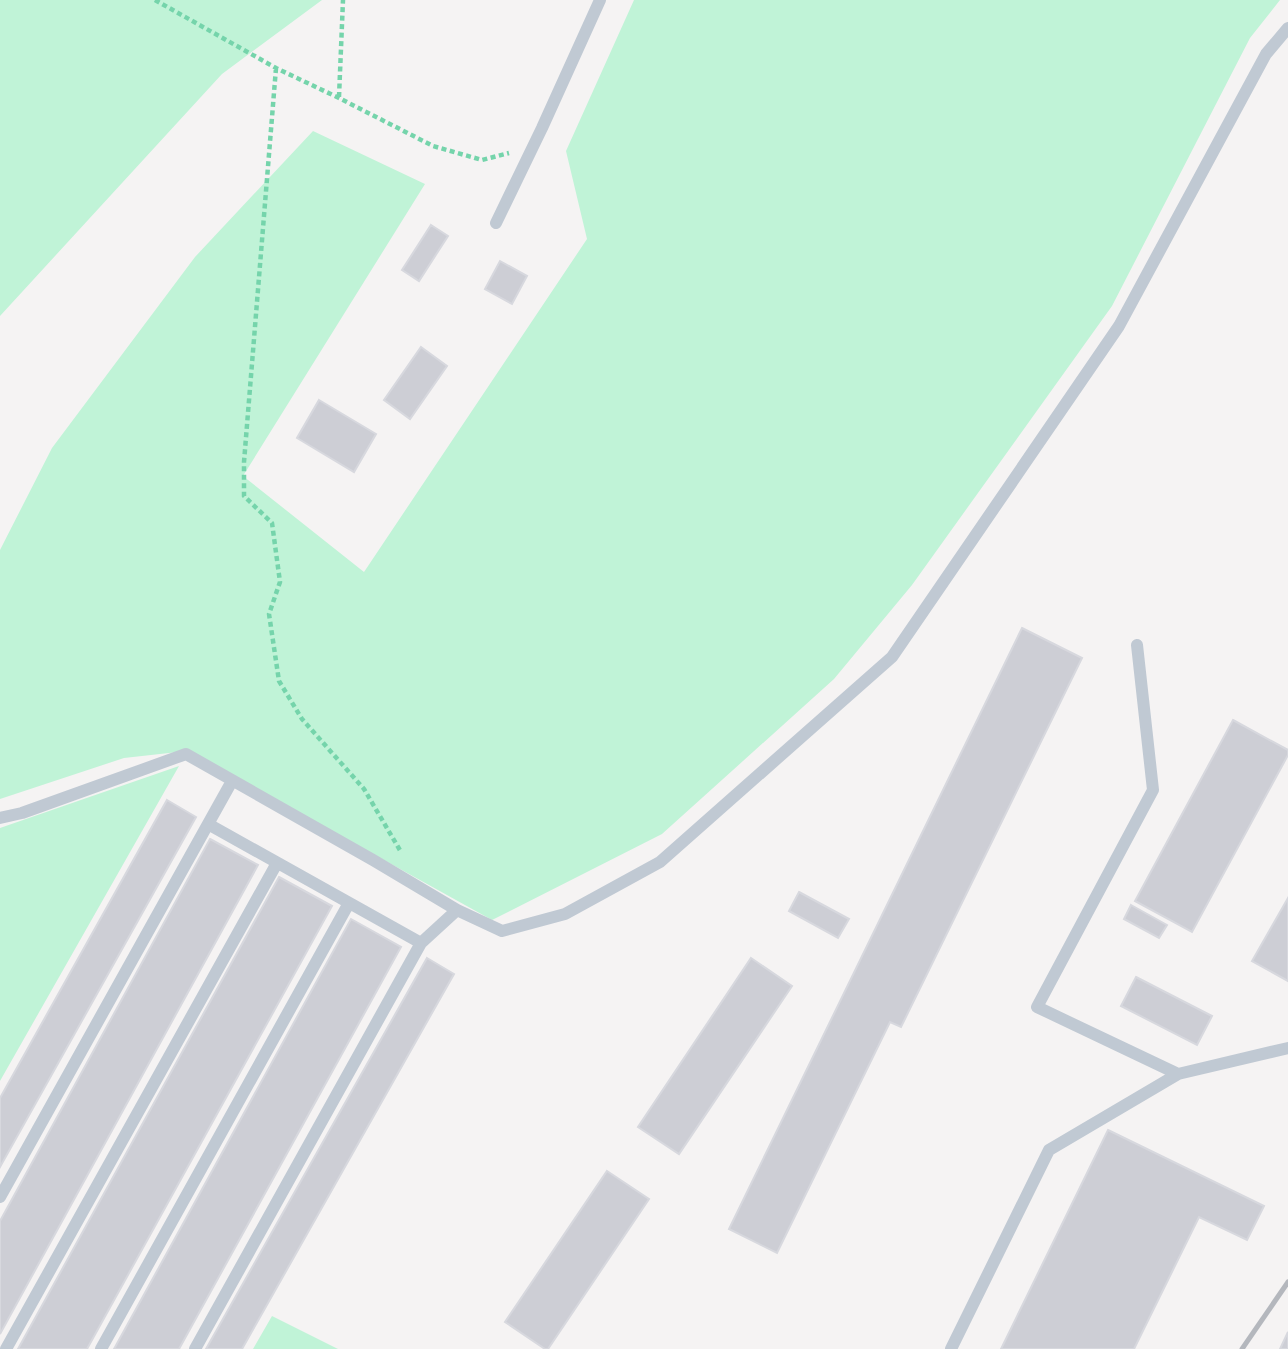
<svg xmlns="http://www.w3.org/2000/svg" width="1288" height="1349" font-family="'DM Sans',sans-serif">
<rect width="100%" height="100%" fill="#f5f3f3"/>
<path fill="#c0f3d7" d="M 0,0 L 322,0 L 222,74 L 0,316 Z
M 634,0 L 1280,0 L 1250,38 L 1112,306 L 912,585 L 834,679 L 662,834 L 492,920 L 187,751 L 124,758 L 0,799 L 0,550 L 52,448 L 195,257 L 313,131 L 425,184 L 243,476 L 364,572 L 587,239 L 566,151 Z
M 179,766 L 0,1081 L 0,828 Z
M 272,1316 L 338,1349 L 253,1349 Z"/>
<path fill="#cdced5" stroke="#d7d8de" stroke-width="2" d="M 431,225 L 448,236 L 419,281 L 402,270 Z
M 500,261 L 527,276 L 512,304 L 485,289 Z
M 421,347 L 447,366 L 410,419 L 384,400 Z
M 319,400 L 376,434 L 354,472 L 297,438 Z
M 1022,628 L 1082,658 L 901,1027 L 890,1022 L 777,1253 L 729,1229 Z
M 1233,720 L 1288,750 L 1288,755 L 1192,932 L 1135,901 Z
M 167,800 L 196,817 L 0,1167 L 0,1098 Z
M 210,839 L 258,865 L 0,1334 L 0,1221 Z
M 279,877 L 332,906 L 87,1349 L 18,1349 Z
M 799,892 L 849,919 L 838,938 L 789,911 Z
M 1288,898 L 1288,981 L 1252,961 Z
M 1131,905 L 1167,925 L 1159,938 L 1124,919 Z
M 351,919 L 401,947 L 179,1349 L 114,1349 Z
M 427,958 L 454,974 L 242,1349 L 206,1349 Z
M 751,958 L 792,986 L 679,1154 L 638,1127 Z
M 1136,977 L 1212,1016 L 1197,1045 L 1121,1006 Z
M 1108,1130 L 1264,1206 L 1247,1240 L 1199,1217 L 1134,1349 L 1001,1349 Z
M 607,1171 L 649,1199 L 548,1349 L 545,1349 L 505,1322 Z
M 1288,1332 L 1288,1349 L 1280,1349 Z"/>
<g fill="none" stroke-linecap="round" stroke-linejoin="round">
<path stroke="#75d4ab" stroke-width="4.5" stroke-dasharray="5 3.5" stroke-linecap="butt" d="M 155,0 L 276,68 L 339,98 L 433,146 L 482,160 L 509,153
M 276,68 L 244,462 L 244,496 L 272,523 L 280,582 L 269,614 L 279,681 L 302,719 L 364,789 L 401,852
M 339,97 L 343,0"/>
<path stroke="#c0c9d3" stroke-width="12" d="M 496,223 L 542,128 L 600,0
M 1137,645 L 1153,790 L 1037,1007 L 1178,1074
M 0,818 L 22,813 L 186,754 L 373,860 L 457,910 L 502,931 L 565,914 L 660,862 L 892,657 L 1119,326 L 1266,54 L 1288,28
M 208,824 L 421,943
M 0,1197 L 232,781
M 6,1349 L 277,863
M 101,1349 L 349,903
M 195,1349 L 421,943 L 457,910
M 951,1349 L 1049,1150 L 1178,1074 L 1288,1048"/>
<path stroke="#b4b7bd" stroke-width="5" d="M 1242,1349 L 1288,1282"/>
</g>
</svg>
